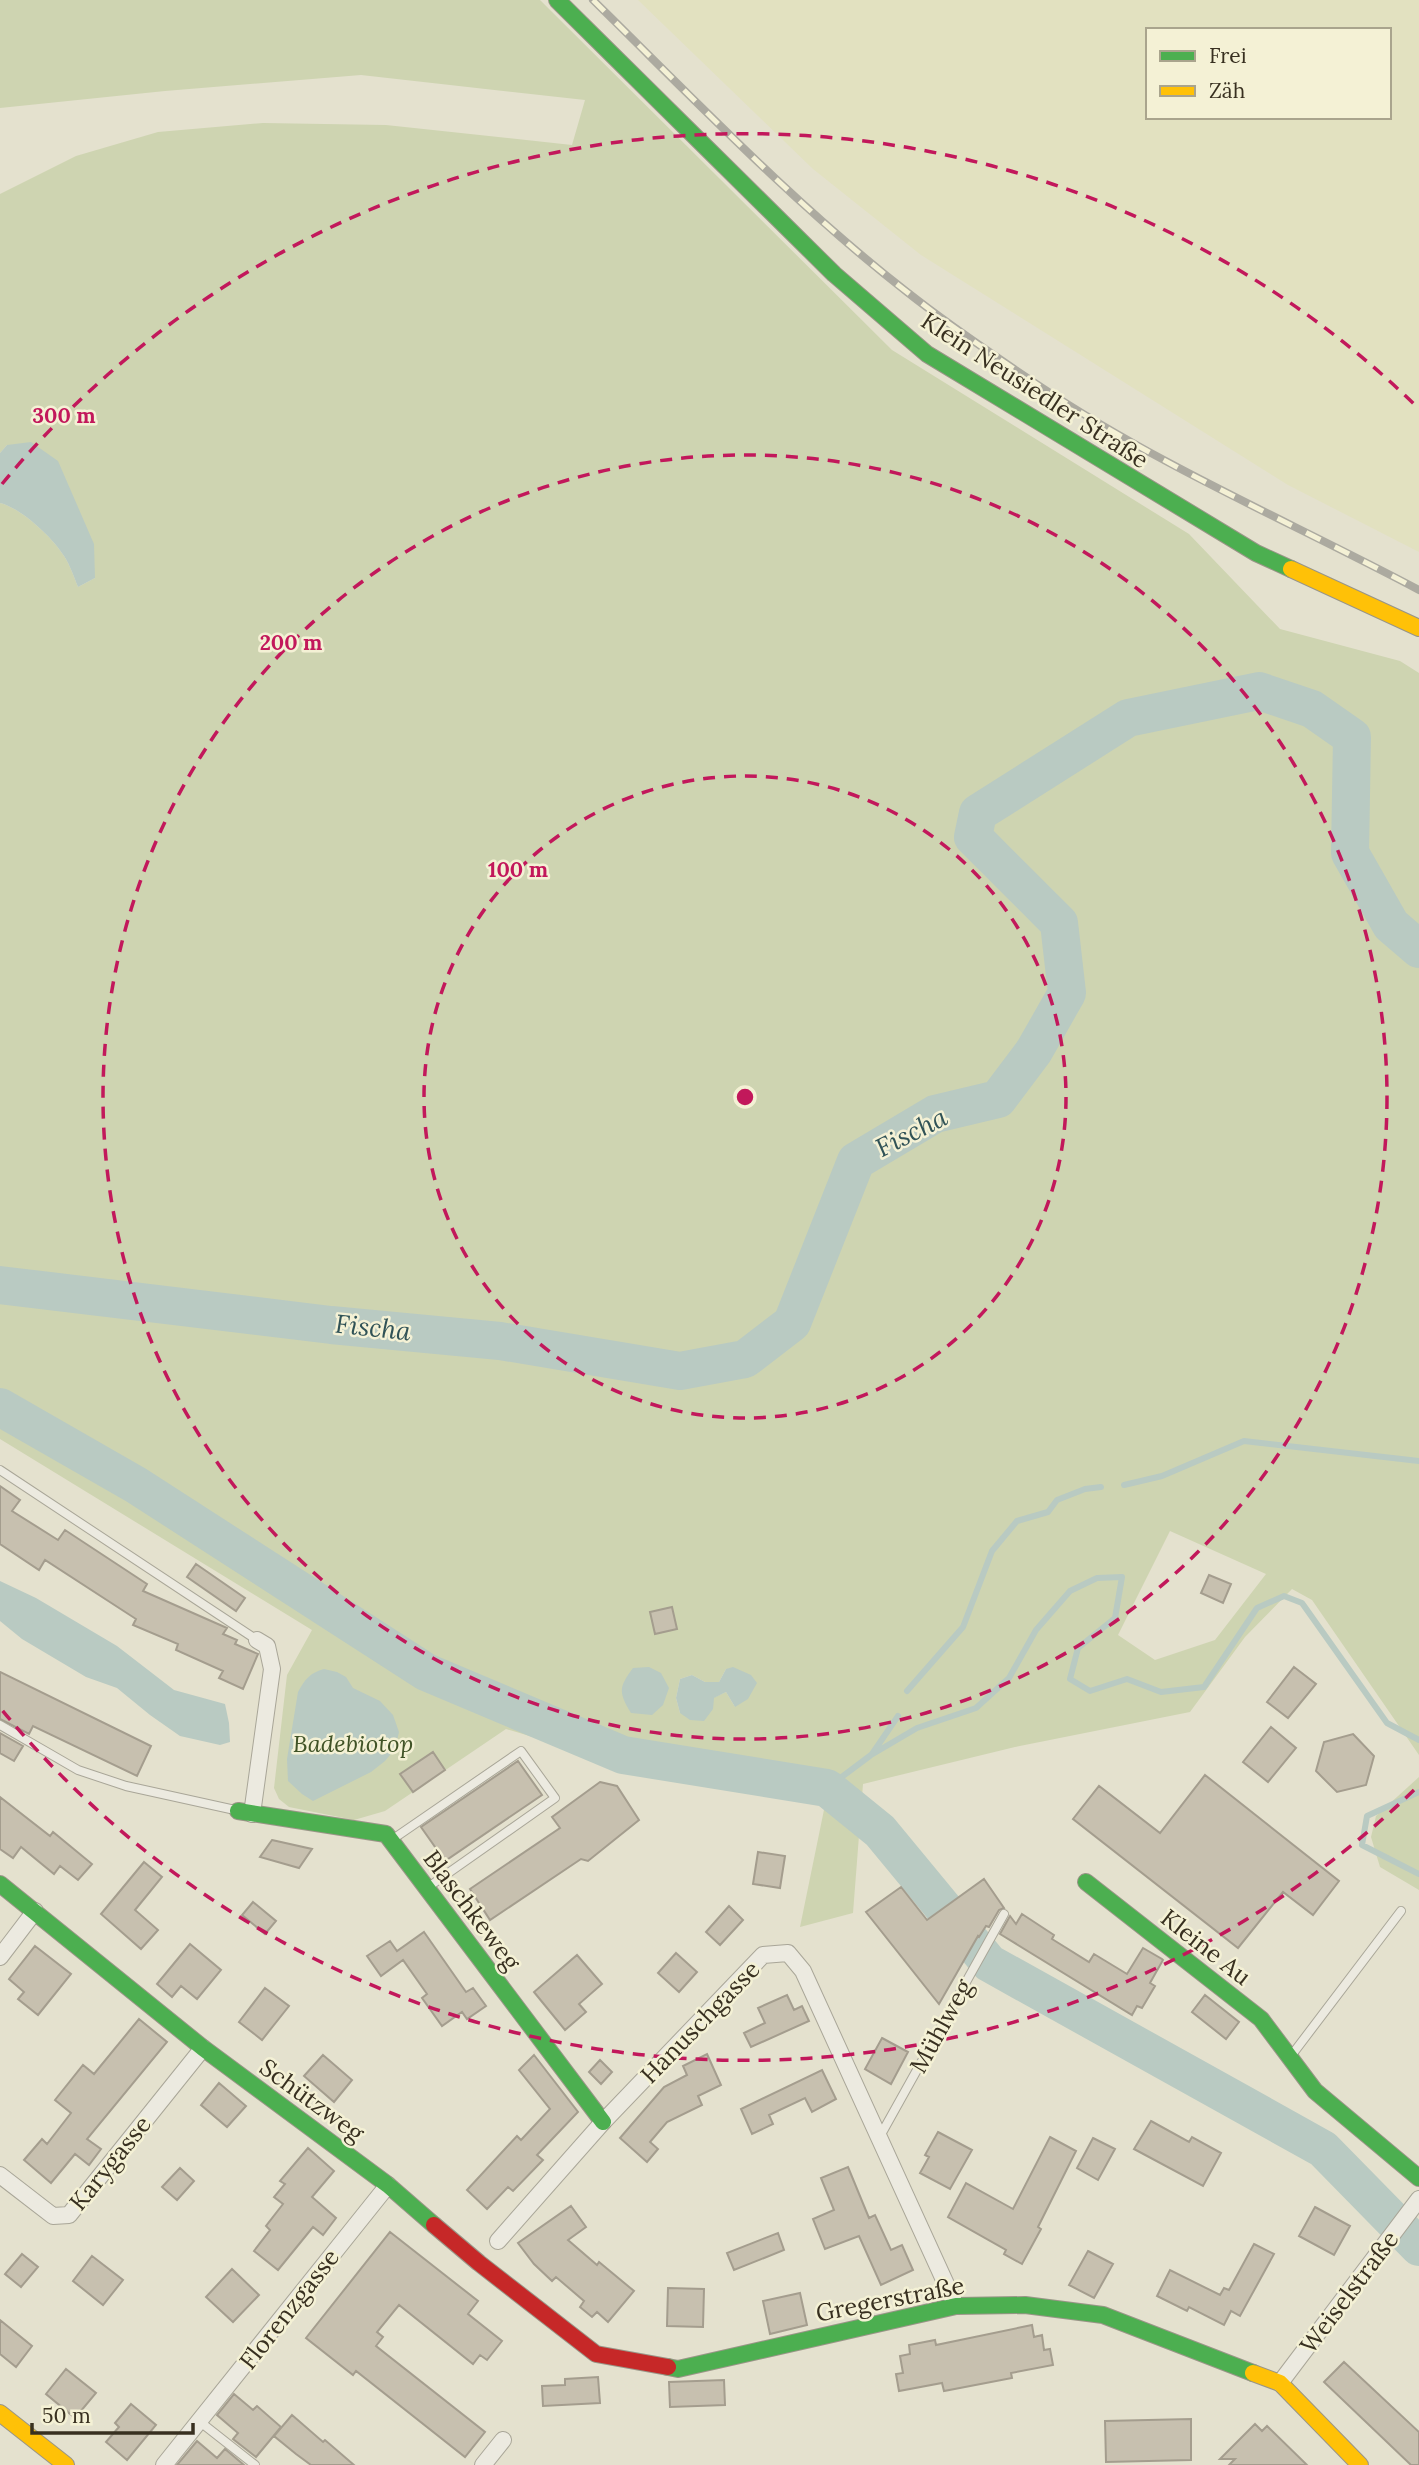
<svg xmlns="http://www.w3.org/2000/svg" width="1419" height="2465" font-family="Lora,serif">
<rect width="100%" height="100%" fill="#e4e1ce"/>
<path fill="#e2e1c0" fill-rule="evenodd" d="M 638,0 L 1419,0 L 1419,552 L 1288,485 L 921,255 L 813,169 ZM 1148,30 L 1389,30 L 1389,117 L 1148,117 Z"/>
<path fill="#ced4b1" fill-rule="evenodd" d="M 0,0 L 540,0 L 892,350 L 1189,534 L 1280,629 L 1400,661 L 1419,673 L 1419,1755 L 1312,1600 L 1292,1589 L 1245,1637 L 1190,1712 L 1015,1747 L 863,1784 L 853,1913 L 800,1927 L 826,1800 L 606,1759 L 506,1729 L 385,1811 L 354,1820 L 289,1807 L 279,1799 L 274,1788 L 287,1675 L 312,1630 L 0,1439 L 0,503 C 21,508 53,538 64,556 C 70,565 74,577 78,587 L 95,578 L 7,445 L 0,453 L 0,194 L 76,156 L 158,132 L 263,123 L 386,125 L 572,145 L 585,100 L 361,75 L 165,91 L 0,108 ZM 1170,1531 L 1266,1574 L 1215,1640 L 1155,1660 L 1118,1635 ZM 726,1669 L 735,1707 L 726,1692 L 680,1713 L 676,1698 L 680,1679 L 692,1675 L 705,1682 L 719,1682 Z
M 1419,1777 L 1419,1890 L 1380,1867 L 1371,1837 L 1376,1816 Z"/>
<path fill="#b9cac2" d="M 31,442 L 58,461 L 94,544 L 95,578 L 78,587 C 74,577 70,565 64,556 C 53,538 21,508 0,503 L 0,453 L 7,445 Z
M 0,1581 L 36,1598 L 117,1646 L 174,1690 L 225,1704 L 229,1723 L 230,1742 L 220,1745 L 180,1736 L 150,1715 L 117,1688 L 86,1677 L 22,1639 L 0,1621 Z
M 649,1667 L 661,1673 L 669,1688 L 663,1705 L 652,1715 L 631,1713 C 618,1692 619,1687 633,1668 Z
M 733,1667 L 751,1675 L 757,1683 L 748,1699 L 735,1707 L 726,1692 L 714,1698 L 713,1709 L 704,1721 L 690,1720 L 680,1713 L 676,1698 L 680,1679 L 692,1675 L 705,1682 L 719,1682 L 726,1669 Z
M 324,1669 L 337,1672 L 346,1677 L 353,1688 L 380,1701 L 393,1715 L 399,1732 L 395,1749 L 385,1761 L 371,1772 L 313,1801 L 302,1794 L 288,1781 L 287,1759 L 298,1692 C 305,1679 310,1673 324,1669 Z"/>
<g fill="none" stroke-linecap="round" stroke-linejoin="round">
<path stroke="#b9cac2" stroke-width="6" d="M 1124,1485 L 1162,1476 L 1244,1441 L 1419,1461
M 907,1691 L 963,1627 L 992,1551 L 1017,1521 L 1048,1512 L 1057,1500 L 1085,1489 L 1101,1487
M 872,1754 L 898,1716
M 827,1788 L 871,1755 L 917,1728 L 976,1708 L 1009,1678 L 1036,1630 L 1070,1591 L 1097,1578 L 1122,1577 L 1115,1618 L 1078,1648 L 1070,1679 L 1090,1691 L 1127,1679 L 1161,1692 L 1204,1687 L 1257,1608 L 1284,1596 L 1302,1603 L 1387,1723 L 1419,1740
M 1419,1792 L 1367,1816 L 1362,1845 L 1419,1874"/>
<path stroke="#b9cac2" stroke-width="38" d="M 0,1285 L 331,1325 L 500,1341 L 680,1371 L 745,1359 L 792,1323 L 856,1161 L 935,1114 L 998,1099 L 1034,1051 L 1067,993 L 1059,923 L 973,837 L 978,813 L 1128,718 L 1259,691 L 1312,709 L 1352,737 L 1350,853 L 1391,925 L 1419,949
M 0,1407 L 136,1485 L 426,1672 L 623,1755 L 827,1788 L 880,1831 L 989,1963 L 1323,2149 L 1419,2247"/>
</g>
<path fill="#c7c0af" stroke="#a49d8e" stroke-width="2" d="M 0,1486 L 20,1500 L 12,1511 L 58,1540 L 65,1530 L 147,1584 L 143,1591 L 227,1628 L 223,1634 L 237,1640 L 235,1644 L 258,1654 L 243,1689 L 219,1678 L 223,1671 L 176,1650 L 178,1644 L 133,1625 L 136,1619 L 45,1560 L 39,1570 L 0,1544 Z
M 196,1564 L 245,1598 L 236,1611 L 187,1577 Z
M 1209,1575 L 1231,1584 L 1223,1603 L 1201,1593 Z
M 672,1607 L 677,1629 L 655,1634 L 650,1612 Z
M 1294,1667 L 1316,1684 L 1288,1718 L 1267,1702 Z
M 0,1672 L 151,1746 L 137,1776 L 33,1726 L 29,1734 L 0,1719 Z
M 1271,1727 L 1296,1748 L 1268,1782 L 1243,1762 Z
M 0,1733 L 23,1746 L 14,1761 L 0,1753 Z
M 1353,1734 L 1374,1756 L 1366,1785 L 1337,1792 L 1316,1771 L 1324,1742 Z
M 433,1752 L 445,1770 L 413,1792 L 400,1774 Z
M 518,1761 L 542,1795 L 445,1861 L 421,1827 Z
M 1205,1775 L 1339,1881 L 1313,1915 L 1283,1892 L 1238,1948 L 1073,1819 L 1099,1786 L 1160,1833 Z
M 600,1782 L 617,1786 L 639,1820 L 588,1861 L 581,1859 L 490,1920 L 470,1889 L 560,1828 L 552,1817 Z
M 0,1797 L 50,1836 L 53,1832 L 92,1864 L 78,1880 L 60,1866 L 54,1874 L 21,1847 L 13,1858 L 0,1849 Z
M 272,1840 L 312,1849 L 299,1868 L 260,1857 Z
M 758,1852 L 785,1856 L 780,1888 L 753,1884 Z
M 144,1862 L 162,1877 L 135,1910 L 158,1930 L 141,1949 L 101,1914 Z
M 984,1879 L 1004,1908 L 999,1910 L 989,1927 L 986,1926 L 979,1937 L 978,1936 L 939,2004 L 866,1912 L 901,1887 L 927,1920 Z
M 253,1902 L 276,1921 L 265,1934 L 242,1915 Z
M 729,1906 L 743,1920 L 720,1945 L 706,1932 Z
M 1022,1914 L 1054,1935 L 1052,1939 L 1089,1962 L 1094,1954 L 1127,1974 L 1143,1948 L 1162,1959 L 1163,1960 L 1150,1983 L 1155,1986 L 1142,2008 L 1137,2006 L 1132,2015 L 1000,1934 L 1010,1916 L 1016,1924 Z
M 424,1932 L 466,1992 L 473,1988 L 486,2006 L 467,2019 L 462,2012 L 442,2026 L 422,1998 L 427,1994 L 403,1960 L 381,1976 L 367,1956 L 390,1941 L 397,1951 Z
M 190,1944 L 221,1970 L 197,1999 L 181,1986 L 172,1997 L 157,1984 Z
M 35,1946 L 71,1974 L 38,2015 L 18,1999 L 24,1992 L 9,1979 Z
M 676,1953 L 697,1972 L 679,1992 L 658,1973 Z
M 577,1955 L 602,1984 L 579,2004 L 586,2012 L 565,2030 L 534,1992 Z
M 265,1988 L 289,2006 L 262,2040 L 239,2022 Z
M 787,1995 L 794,2010 L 802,2006 L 809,2021 L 751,2047 L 744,2033 L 765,2023 L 758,2008 Z
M 1205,1995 L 1239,2022 L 1226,2039 L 1192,2012 Z
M 139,2019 L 167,2042 L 87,2139 L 101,2149 L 89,2165 L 75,2154 L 51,2183 L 24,2160 L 42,2139 L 47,2144 L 71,2113 L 55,2100 L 83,2065 L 94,2074 Z
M 882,2038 L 908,2052 L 891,2084 L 865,2069 Z
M 707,2054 L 721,2085 L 698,2096 L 702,2105 L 667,2122 L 650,2142 L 658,2149 L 647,2162 L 620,2138 L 664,2087 L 687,2075 L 683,2066 Z
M 323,2055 L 352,2080 L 334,2102 L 304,2076 Z
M 534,2055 L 578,2112 L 537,2155 L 543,2160 L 513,2191 L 508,2187 L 487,2209 L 467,2190 L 517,2136 L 521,2140 L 550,2109 L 519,2070 Z
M 600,2060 L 612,2072 L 601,2084 L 589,2072 Z
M 822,2070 L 836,2099 L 812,2112 L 805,2098 L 769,2115 L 773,2124 L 752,2134 L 741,2109 Z
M 219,2083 L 246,2106 L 227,2127 L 201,2105 Z
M 1151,2121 L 1189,2142 L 1192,2137 L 1221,2153 L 1203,2186 L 1134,2149 Z
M 938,2132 L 972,2150 L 950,2189 L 920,2173 L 929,2157 L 925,2155 Z
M 1050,2137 L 1076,2151 L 1038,2227 L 1041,2229 L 1022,2264 L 1004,2254 L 1006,2250 L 948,2217 L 966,2183 L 1013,2209 Z
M 1093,2138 L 1115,2149 L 1098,2180 L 1077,2168 Z
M 308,2148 L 334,2171 L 312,2197 L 336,2218 L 323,2235 L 313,2227 L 278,2270 L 254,2251 L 270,2230 L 266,2226 L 283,2204 L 274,2197 L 285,2184 L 280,2181 Z
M 848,2167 L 869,2218 L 875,2215 L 891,2250 L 902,2245 L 913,2270 L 881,2285 L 859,2236 L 825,2249 L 813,2219 L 834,2210 L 821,2178 Z
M 180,2168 L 194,2181 L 177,2200 L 162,2187 Z
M 571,2206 L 586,2227 L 568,2240 L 597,2265 L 599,2262 L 634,2291 L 608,2322 L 597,2312 L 592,2317 L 580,2307 L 584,2301 L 556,2277 L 552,2281 L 534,2264 L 518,2243 Z
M 1315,2207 L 1350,2226 L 1334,2255 L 1299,2236 Z
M 390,2232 L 478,2301 L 468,2314 L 502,2341 L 487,2360 L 480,2355 L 473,2364 L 399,2305 L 377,2332 L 383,2337 L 376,2346 L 485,2432 L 465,2457 L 356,2371 L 353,2375 L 306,2338 Z
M 778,2233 L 784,2250 L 734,2270 L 727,2253 Z
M 1254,2244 L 1274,2254 L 1240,2316 L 1231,2311 L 1224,2325 L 1189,2307 L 1187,2311 L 1157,2296 L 1170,2270 L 1220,2295 L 1224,2288 L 1229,2290 Z
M 1088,2251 L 1113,2264 L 1094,2298 L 1069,2285 Z
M 22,2254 L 38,2267 L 21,2287 L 5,2274 Z
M 92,2256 L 123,2280 L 103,2305 L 73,2281 Z
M 232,2269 L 259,2295 L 233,2322 L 206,2297 Z
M 668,2288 L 704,2289 L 703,2327 L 667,2326 Z
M 800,2293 L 807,2325 L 770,2334 L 763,2301 Z
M 0,2320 L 32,2346 L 16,2367 L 0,2354 Z
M 1032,2325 L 1034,2337 L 1042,2335 L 1044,2350 L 1050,2349 L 1053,2365 L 1011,2373 L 1012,2378 L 944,2391 L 942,2383 L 899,2391 L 896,2374 L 903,2373 L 900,2356 L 910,2354 L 909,2345 L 935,2340 L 936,2345 Z
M 1344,2362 L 1419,2432 L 1419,2465 L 1411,2465 L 1324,2382 Z
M 66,2369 L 96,2393 L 75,2418 L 46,2394 Z
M 598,2377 L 600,2403 L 543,2406 L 542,2386 L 565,2385 L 565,2379 Z
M 724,2380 L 725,2405 L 670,2407 L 669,2382 Z
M 234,2394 L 253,2410 L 257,2406 L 281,2427 L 256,2457 L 233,2439 L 238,2433 L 217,2415 Z
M 131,2404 L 156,2425 L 127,2460 L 106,2442 L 119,2427 L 115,2423 Z
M 292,2415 L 323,2442 L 325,2440 L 354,2465 L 311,2465 L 296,2454 L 274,2436 Z
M 1191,2419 L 1191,2460 L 1106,2462 L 1105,2421 Z
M 1255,2424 L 1262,2431 L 1267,2426 L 1307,2465 L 1229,2465 L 1235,2459 L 1220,2459 Z
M 197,2441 L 217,2458 L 225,2449 L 244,2465 L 177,2465 Z"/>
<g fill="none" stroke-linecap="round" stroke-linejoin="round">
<g stroke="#a9a698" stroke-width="10">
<path id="lane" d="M 0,1470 L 257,1640
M 0,1725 L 78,1770 L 126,1786 L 235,1810
M 393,1839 L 521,1751 L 555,1798 L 427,1888
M 1291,2056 L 1401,1911
M 879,2138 L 1004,1914
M 199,2421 L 255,2465"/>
</g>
<g stroke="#a9a698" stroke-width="18">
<path id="street" d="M 252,1814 L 272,1669 L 267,1646 L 257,1640
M 0,1957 L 35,1911
M 0,2175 L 53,2216 L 69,2215 L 203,2048
M 498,2241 L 603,2122 L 763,1955 L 788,1953 L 803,1971 L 956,2306
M 1280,2383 L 1419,2199
M 164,2465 L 388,2185
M 483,2465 L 503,2440"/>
</g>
<g stroke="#999587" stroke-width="18">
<path id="fast" d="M 557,0 L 834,274 L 927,354 L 1256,553 L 1291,569
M 238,1811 L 386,1834 L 603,2122
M 1086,1882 L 1261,2019 L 1315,2091 L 1419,2178
M 0,1884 L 203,2048 L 388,2185 L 434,2225
M 668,2367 L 678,2369 L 956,2306 L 1025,2305 L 1103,2315 L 1253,2373"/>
</g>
<g stroke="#999587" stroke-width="18">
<path id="slow" d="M 1291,569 L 1419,628
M 1253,2373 L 1280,2383 L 1360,2465
M 0,2413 L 66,2465"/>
</g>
<g stroke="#999587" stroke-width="18">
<path id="jam" d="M 434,2225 L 479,2263 L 596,2354 L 668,2367"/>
</g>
<use href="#lane" stroke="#eceae0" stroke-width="8"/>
<use href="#street" stroke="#eceae0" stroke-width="16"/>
<use href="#fast" stroke="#4caf50" stroke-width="16"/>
<use href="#slow" stroke="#ffc107" stroke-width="16"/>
<use href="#jam" stroke="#c62828" stroke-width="16"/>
<g stroke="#acaaa0" stroke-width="8">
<path id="rail" d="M 593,0 C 695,100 794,204 907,292 C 950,326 996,357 1041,387 C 1161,467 1293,523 1419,590"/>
</g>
<use href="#rail" stroke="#f4f1d5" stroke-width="5" stroke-dasharray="16" stroke-linecap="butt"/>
</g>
<g fill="none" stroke="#c2185b" stroke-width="3.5" stroke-dasharray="12 9">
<circle cx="745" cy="1097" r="321"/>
<circle cx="745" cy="1097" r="642"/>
<path d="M1414 1790A963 963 0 0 1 2 1710M2 484A963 963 0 0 1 1414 404"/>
</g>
<g text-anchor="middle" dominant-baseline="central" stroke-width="5" stroke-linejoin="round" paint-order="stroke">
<g font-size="24" fill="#383020" stroke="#f4f1d5">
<text transform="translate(1035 390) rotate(33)">Klein Neusiedler Straße</text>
<text transform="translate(472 1910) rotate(53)">Blaschkeweg</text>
<text transform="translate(1206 1947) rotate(38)">Kleine Au</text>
<text transform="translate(700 2022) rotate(-46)">Hanuschgasse</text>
<text transform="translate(941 2026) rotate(-61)">Mühlweg</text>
<text transform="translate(312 2100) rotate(36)">Schützweg</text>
<text transform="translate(110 2163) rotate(-51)">Karygasse</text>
<text transform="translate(1349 2292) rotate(-53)">Weiselstraße</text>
<text transform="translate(890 2299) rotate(-11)">Gregerstraße</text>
<text transform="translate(289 2309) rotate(-52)">Florenzgasse</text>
</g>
<g font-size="24" font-style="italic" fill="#405327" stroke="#f4f1d5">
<text x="353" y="1743">Badebiotop</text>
</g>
<g font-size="26" font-style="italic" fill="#305256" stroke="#f4f1d5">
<text transform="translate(911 1132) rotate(-27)">Fischa</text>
<text transform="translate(373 1327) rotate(6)">Fischa</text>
</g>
</g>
<circle cx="745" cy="1097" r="10" fill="#c2185b" stroke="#f4f1d5" stroke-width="3.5"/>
<g font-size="21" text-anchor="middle" font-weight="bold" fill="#c2185b" stroke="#f4f1d5" stroke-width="5" stroke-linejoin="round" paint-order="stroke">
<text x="64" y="423">300 m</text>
<text x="291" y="650">200 m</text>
<text x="518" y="877">100 m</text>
</g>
<rect x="1146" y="28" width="245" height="91" fill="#f4f1d5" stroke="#a9a48d" stroke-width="2"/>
<rect x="1160" y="51" width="35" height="10" fill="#4caf50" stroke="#a9a48d" stroke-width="2"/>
<text x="1209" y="63" font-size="21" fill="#383020">Frei</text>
<rect x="1160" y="86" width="35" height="10" fill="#ffc107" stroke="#a9a48d" stroke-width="2"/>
<text x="1209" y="98" font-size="21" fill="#383020">Zäh</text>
<path d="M32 2423v10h161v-10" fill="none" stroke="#383020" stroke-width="3.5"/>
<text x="42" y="2423" font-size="21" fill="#383020" stroke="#f4f1d5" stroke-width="5" paint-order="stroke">50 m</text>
</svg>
